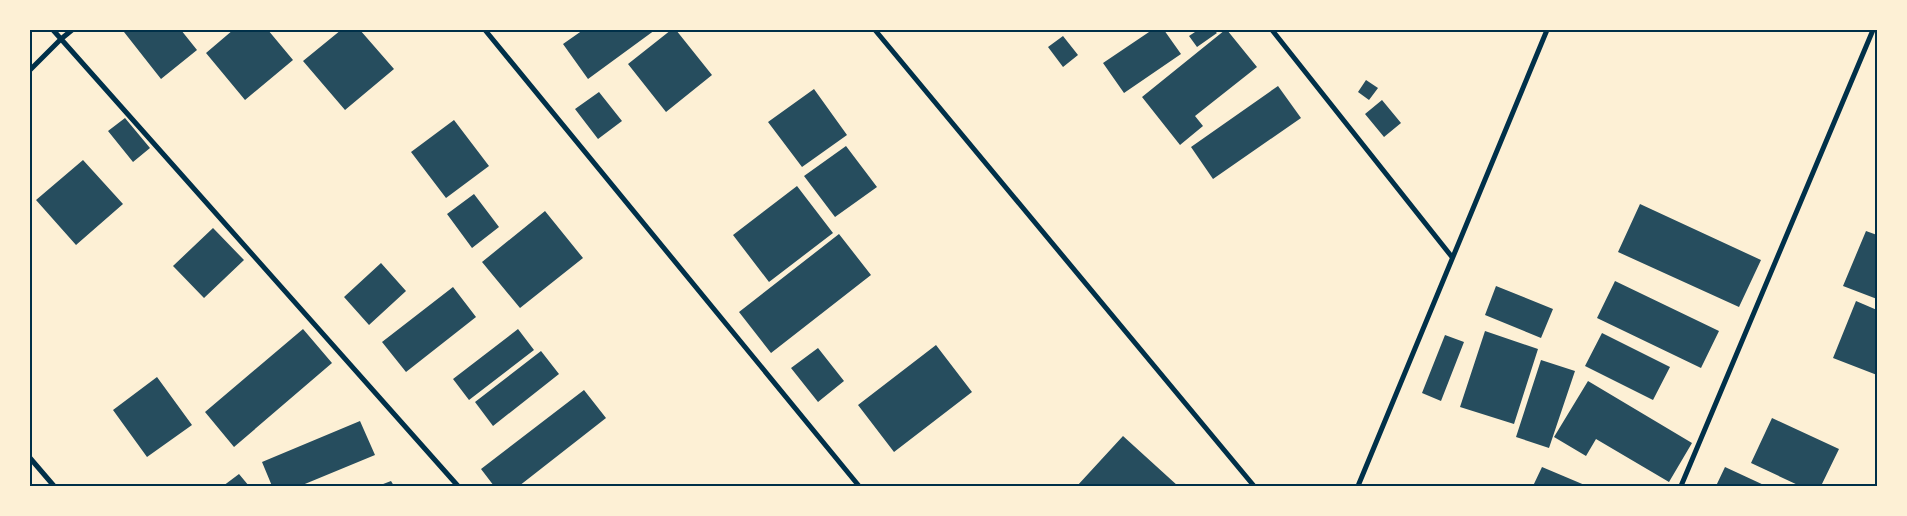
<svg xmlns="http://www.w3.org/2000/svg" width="1907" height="516" font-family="'Varela Round',sans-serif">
<rect width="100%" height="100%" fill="#fdf0d5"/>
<path fill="#264d5e" d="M 127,30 L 181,30 L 197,50 L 161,79 L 124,32 Z
M 233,30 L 268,30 L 293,60 L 245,100 L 206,53 Z
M 341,30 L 360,30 L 394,69 L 345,110 L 303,61 Z
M 583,30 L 655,30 L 588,79 L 563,44 Z
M 671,30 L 676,30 L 712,75 L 666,112 L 628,64 Z
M 1152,30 L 1164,30 L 1181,54 L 1124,93 L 1103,63 Z
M 1198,30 L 1214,30 L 1217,33 L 1197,47 L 1189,36 Z
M 1225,30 L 1227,30 L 1257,67 L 1195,116 L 1203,126 L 1180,145 L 1142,97 Z
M 1063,36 L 1078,55 L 1063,67 L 1048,47 Z
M 1366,80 L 1378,88 L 1369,100 L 1358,92 Z
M 1278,86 L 1301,118 L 1213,179 L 1191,147 Z
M 814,89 L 847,135 L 802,167 L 768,122 Z
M 599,92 L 622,121 L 598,139 L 575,109 Z
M 1382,100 L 1401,123 L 1384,137 L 1365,114 Z
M 125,118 L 150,148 L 133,162 L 108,131 Z
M 454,120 L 489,166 L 446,198 L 411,152 Z
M 846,146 L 877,187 L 835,217 L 804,176 Z
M 83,160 L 123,204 L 76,245 L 36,200 Z
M 797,186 L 833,233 L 769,282 L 733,235 Z
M 474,194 L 499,227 L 472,248 L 447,214 Z
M 1640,204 L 1761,260 L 1739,307 L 1618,252 Z
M 545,211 L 583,258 L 520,308 L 482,262 Z
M 213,228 L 244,260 L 204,298 L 173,266 Z
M 1866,231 L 1877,235 L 1877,299 L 1843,286 Z
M 839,234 L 871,275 L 771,353 L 739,312 Z
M 381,263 L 406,291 L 369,325 L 344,297 Z
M 1615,281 L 1719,331 L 1701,368 L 1597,318 Z
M 1496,286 L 1553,309 L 1541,338 L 1485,315 Z
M 453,287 L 476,317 L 406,372 L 382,342 Z
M 1856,301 L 1877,310 L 1877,375 L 1833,358 Z
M 303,329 L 332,363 L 234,447 L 205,412 Z
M 518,329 L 534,350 L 469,400 L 453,379 Z
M 1485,331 L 1538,349 L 1514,424 L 1460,407 Z
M 1602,333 L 1670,367 L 1653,400 L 1585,366 Z
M 1445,335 L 1464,342 L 1441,401 L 1422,393 Z
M 936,345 L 972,392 L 894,452 L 858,405 Z
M 818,348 L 844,381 L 818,402 L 791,368 Z
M 541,351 L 559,374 L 493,426 L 475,402 Z
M 1541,360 L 1575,371 L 1549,448 L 1516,437 Z
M 157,377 L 192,425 L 147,457 L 113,410 Z
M 1588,381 L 1692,443 L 1669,482 L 1596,439 L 1586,456 L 1554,437 Z
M 584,390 L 606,418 L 519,486 L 494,486 L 481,469 Z
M 1772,418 L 1839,449 L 1821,486 L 1800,486 L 1751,463 Z
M 360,421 L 375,455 L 300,486 L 272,486 L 262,462 Z
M 1123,436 L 1178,486 L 1077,486 Z
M 1542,467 L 1587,486 L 1533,486 Z
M 1725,467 L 1766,486 L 1716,486 Z
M 239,474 L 249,486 L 223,486 Z
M 391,481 L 394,486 L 378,486 Z"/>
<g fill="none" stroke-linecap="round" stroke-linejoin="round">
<path stroke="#003049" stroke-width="5" d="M 72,30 L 61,39 L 458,486
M 485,30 L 859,486
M 875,30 L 1254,486
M 1272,30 L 1452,257
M 30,70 L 61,39 L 53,30
M 30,458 L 54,486
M 1358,486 L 1547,30
M 1681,486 L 1873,30"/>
</g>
<rect width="1907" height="516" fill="none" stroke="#fdf0d5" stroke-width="62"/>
<rect x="31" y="31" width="1845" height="454" fill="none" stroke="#003049" stroke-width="2"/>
</svg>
